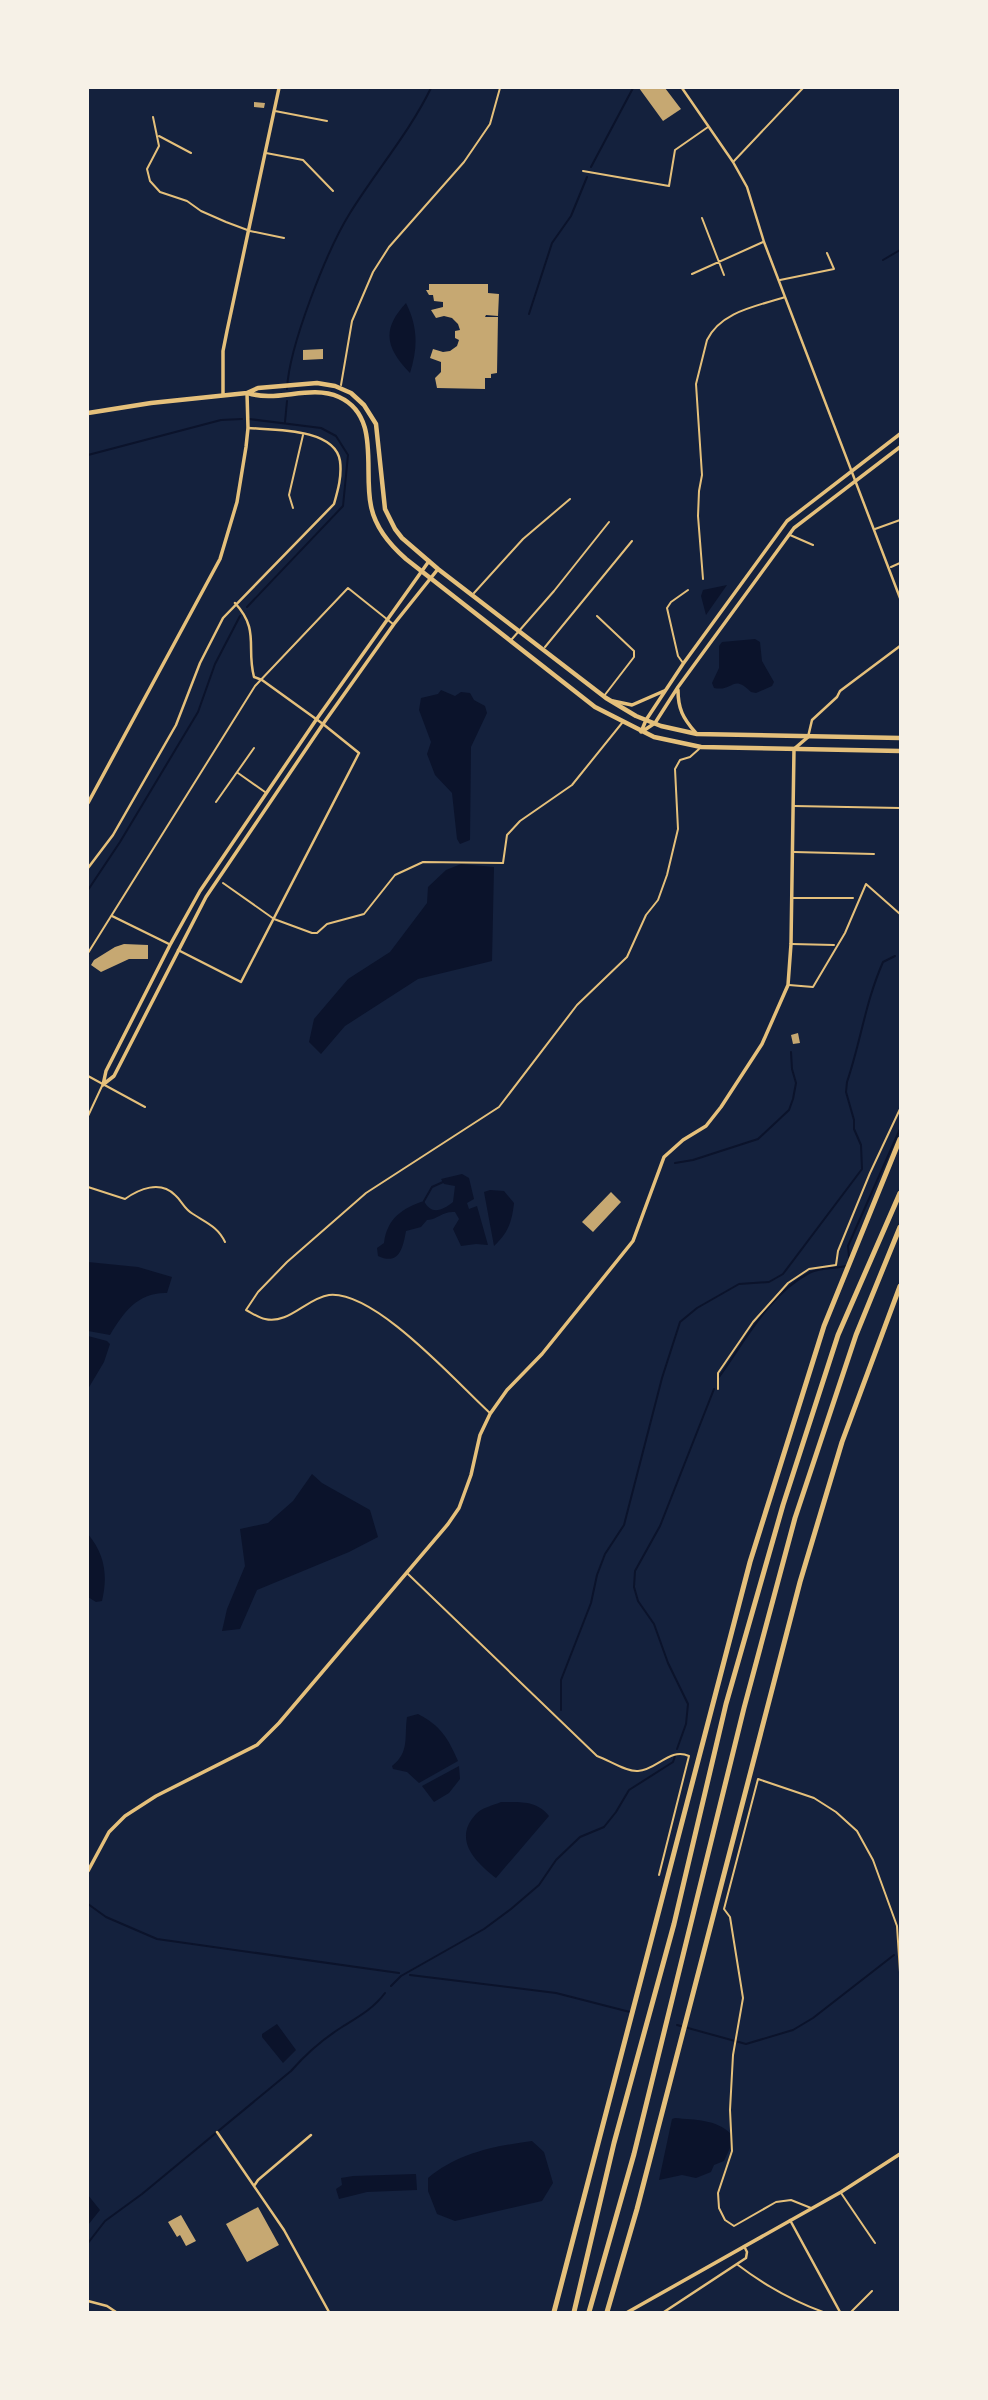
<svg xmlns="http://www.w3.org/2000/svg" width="988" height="2400" font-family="'Playfair Display',serif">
<rect width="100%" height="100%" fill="#14213d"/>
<path fill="#0b132b" d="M 406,303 C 418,327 418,348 410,373 C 386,348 381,330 406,303 Z
M 727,585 L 706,615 L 701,596 L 703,590 Z
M 755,639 L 760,642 L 762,661 L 774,682 L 772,686 L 756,693 L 751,692 C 732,673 734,692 714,688 L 712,683 L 719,668 L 719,646 L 722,642 Z
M 441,690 L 455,696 L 461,692 L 470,693 L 474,700 L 485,706 L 487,713 L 471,747 L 470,840 L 460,844 L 457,839 L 452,793 L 435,775 L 427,754 L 431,742 L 419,710 L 421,698 L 438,694 Z
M 461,864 L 494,867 L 492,961 L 418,979 L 345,1026 L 321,1054 L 309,1042 L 314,1019 L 348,979 L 390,952 L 427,903 L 428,887 L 446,870 Z
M 462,1174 L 469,1178 L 474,1199 L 467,1203 L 469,1209 L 477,1206 L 488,1245 L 476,1244 L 461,1246 L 453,1229 L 459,1219 L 455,1212 C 442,1211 439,1219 427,1220 L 421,1227 L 406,1231 C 403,1248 399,1266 378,1256 L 377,1248 L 384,1243 C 387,1218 403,1208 424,1201 C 431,1215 442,1211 453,1202 L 455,1186 L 444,1184 L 441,1179 Z
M 490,1190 L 504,1191 L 514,1203 C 512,1222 508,1233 494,1246 L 484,1192 Z
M 88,1262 L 138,1267 L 172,1277 L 167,1293 C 138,1292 124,1312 110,1335 L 88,1331 Z
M 88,1336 L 107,1341 L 110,1344 L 104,1362 L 88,1389 Z
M 312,1474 L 322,1483 L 370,1510 L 378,1537 L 349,1552 L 257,1590 L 240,1629 L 222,1631 L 227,1609 L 245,1566 L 240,1529 L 268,1523 L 293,1501 Z
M 88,1534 C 105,1555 108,1575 102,1601 L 96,1602 L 88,1597 Z
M 418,1714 C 441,1726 448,1738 458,1761 L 419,1783 L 407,1772 L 393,1769 L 392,1766 C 410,1752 404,1737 407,1717 Z
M 459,1766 L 460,1779 L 449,1793 L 434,1802 L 422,1786 Z
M 501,1802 C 519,1802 537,1800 549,1816 L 496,1878 C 476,1862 452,1840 476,1814 C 481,1808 494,1805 501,1802 Z
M 277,2024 L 296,2050 L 283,2063 L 262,2037 L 262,2034 Z
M 675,2118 C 695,2120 716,2119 731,2134 L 730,2148 L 724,2161 L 714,2165 L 711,2172 L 696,2178 L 682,2175 L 659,2180 L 672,2119 Z
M 532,2141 L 544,2152 L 553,2183 L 542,2201 L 455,2221 L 437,2214 L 428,2191 L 428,2178 C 458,2153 494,2146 532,2141 Z
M 416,2174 L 417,2190 L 367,2192 L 339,2199 L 336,2189 L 342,2185 L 341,2178 L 353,2176 Z
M 88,2195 L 100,2210 L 88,2225 Z"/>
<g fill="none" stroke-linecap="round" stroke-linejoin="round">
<path stroke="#0b132b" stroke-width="2" d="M 591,167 L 633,88
M 883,260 L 900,250
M 529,314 L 552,243 L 571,216 L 587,177
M 287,389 C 289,346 327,250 350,213 C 376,171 409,133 431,88
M 285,422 L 287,401
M 88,455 L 221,420 L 242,419
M 247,607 L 343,506 L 348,455 L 336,436 L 321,428 L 249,419
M 88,890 L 120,842 L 198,712 L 215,664 L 240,616
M 675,1163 L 693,1160 L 758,1139 L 789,1110 L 793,1099 L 796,1083 L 792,1069 L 791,1052
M 424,1201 L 432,1187 L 443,1182
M 849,1257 L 848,1246 L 900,1129
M 719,1377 C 745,1341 769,1294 809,1273 C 820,1267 836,1269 846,1266
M 561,1710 L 561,1680 L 591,1603 L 597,1575 L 605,1554 L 624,1525 L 662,1378 L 680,1322 L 697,1308 L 739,1284 L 769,1282 L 783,1274 L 862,1169 L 861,1145 L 854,1129 L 854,1120 L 846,1092 L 847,1082 C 861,1041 865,1003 883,962 L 895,956
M 677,1749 L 686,1724 L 688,1704 L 668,1663 L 654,1624 L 638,1601 L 634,1587 L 635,1571 L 660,1526 L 714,1389
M 88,1904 L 106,1917 L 157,1939 L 399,1973
M 410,1975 L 556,1993 L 630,2012
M 391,1986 L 401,1976 L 484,1929 L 511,1909 L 539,1885 L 556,1860 L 580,1837 L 604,1827 L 616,1812 L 629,1790 L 673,1762 L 675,1756
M 677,2025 L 746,2044 L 793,2030 L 813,2018 L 894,1955
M 88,2243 L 105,2221 L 142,2194 L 291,2071 C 305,2055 323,2039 342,2027 C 358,2017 373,2009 385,1993"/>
</g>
<path fill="#c6a872" d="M 639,88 L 665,88 L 681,109 L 663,121 Z
M 254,102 L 265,103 L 264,108 L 254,107 Z
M 429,284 L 488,284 L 488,293 L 499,294 L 498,316 L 486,315 L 485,317 L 498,317 L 497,373 L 491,374 L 491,378 L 485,378 L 485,389 L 437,388 L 435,378 L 441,372 L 441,362 L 430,358 L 433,349 L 443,352 L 450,351 L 457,346 L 459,340 L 455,338 L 455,331 L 460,330 L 458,324 L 452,318 L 444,316 L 436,318 L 431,310 L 443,307 L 443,302 L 434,301 L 433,295 L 429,295 L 426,290 L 429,290 Z
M 323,349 L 323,359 L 303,360 L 303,350 Z
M 124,944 L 148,945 L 148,959 L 129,959 L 101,972 L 91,965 L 94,960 L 115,947 Z
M 798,1033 L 800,1043 L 793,1044 L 791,1035 Z
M 611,1192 L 621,1202 L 593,1232 L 582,1222 Z
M 258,2207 L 279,2245 L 247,2262 L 226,2224 Z
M 181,2215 L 196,2241 L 186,2246 L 180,2235 L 177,2237 L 168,2222 Z"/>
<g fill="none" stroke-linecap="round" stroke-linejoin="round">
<path stroke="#e5c07b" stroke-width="2" d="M 333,88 L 334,88
M 275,111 L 327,121
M 153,117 L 159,146 L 147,169 L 150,181 L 160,192 L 187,201 L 201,211 L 226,222 L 250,231 L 284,238
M 159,136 L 191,153
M 266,153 L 303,160 L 333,191
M 734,161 L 803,88
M 583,171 L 669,186 L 675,150 L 708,127
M 702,218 L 724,275
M 692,274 L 763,242
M 780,280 L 834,269 L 827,253
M 341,385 L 352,321 L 373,272 L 389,247 L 464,162 L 490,124 L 500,88
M 293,508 L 289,495 L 303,435
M 875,529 L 900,520
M 790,535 L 813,545
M 891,567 L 900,563
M 703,579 L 698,516 L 699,491 L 702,475 L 696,384 L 707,340 C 721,311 758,306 785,297
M 474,593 L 523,539 L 570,499
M 597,616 L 634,651 L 634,657 L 604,696
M 512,639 L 554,591 L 609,522
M 545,647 L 632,541
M 683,663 L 678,656 L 667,608 L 671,602 L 688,590
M 238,773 L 265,792
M 216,802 L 254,748
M 794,806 L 900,808
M 794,852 L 874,854
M 223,883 L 274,919 L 312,933 L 317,933 L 327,924 L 364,914 L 395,875 L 423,862 L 503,863 L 507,835 L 520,821 L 572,785 L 622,723
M 793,898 L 853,898
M 792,944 L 834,945
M 88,953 L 255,686 L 348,588 L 393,624
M 789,985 L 813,987 L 845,933 L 866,884 L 900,914
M 88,1076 L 145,1107
M 88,1116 L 102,1086
M 88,1187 L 125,1199 C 139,1189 160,1180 175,1195 C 182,1201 184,1209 193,1214 C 207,1223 218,1227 225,1242
M 718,1389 L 718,1373 L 753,1322 L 788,1283 L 809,1269 L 836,1265 L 838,1251 L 870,1173 L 900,1109
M 490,1413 C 457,1383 375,1290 329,1295 C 307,1298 288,1325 265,1319 C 259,1318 252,1313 246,1310 L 258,1292 L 287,1262 L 366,1193 L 499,1107 L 577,1005 L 627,957 L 646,915 L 658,900 L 667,875 L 678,829 L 675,769 L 680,760 L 690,757 L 699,749
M 408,1574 L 597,1756 C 609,1760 626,1772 638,1771 C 657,1770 670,1747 689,1756 L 659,1875
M 841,2193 L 875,2243
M 811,2208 L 791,2200 L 776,2202 L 734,2226 L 725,2220 L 719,2208 L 718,2193 L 732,2151 L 730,2110 L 733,2055 L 743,1998 L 730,1917 L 724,1909 L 758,1779 L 814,1798 L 836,1812 L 857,1831 L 873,1860 L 897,1926 L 900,1972
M 738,2265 C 763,2284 793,2301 823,2312
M 851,2312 L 872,2291"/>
<path stroke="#e5c07b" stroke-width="2.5" d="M 682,88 L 733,162 L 747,187 L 764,242 L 900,598
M 808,737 L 812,720 L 837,697 L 840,691 L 900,646
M 88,868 L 113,835 L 176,725 L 200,663 L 223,618 L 334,504 C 338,490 342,476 340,461 C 335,428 274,430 248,428
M 112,916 L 169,944
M 178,950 L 241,982 L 359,753 L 323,724 L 262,680 L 254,677 C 246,647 260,630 235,603
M 217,2132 L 284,2230 L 329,2312
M 254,2186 L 258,2180 L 311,2135
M 790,2220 L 840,2312
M 88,2301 L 107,2306 L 116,2312
M 664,2312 L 746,2258 L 747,2252 L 744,2246"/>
<path stroke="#e5c07b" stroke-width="3.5" d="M 223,395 L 223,351 L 227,331 L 279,88
M 678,690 C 678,709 683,718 695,732
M 613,701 L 632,705 L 664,691
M 643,731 L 655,723 L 678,687 L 794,528 L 900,447
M 641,732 L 646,720 L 683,664 L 787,521 L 900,434
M 88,803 L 220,559 L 237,502 L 246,447 L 248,428 L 247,393
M 105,1083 L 114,1076 L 206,897 L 323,724 L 394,624 L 438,569
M 103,1085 L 106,1071 L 170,945 L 200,891 L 316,720 L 429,561
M 88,1871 L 109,1832 L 125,1816 L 156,1796 L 257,1745 L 279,1723 L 448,1524 L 459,1508 L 471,1475 L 480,1435 L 490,1414 L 507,1390 L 542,1354 L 633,1241 L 664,1157 L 683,1140 L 706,1126 L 721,1107 L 762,1044 L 788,985 L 791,944 L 794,749 L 808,737
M 628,2312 L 841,2192 L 900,2154"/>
<path stroke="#e5c07b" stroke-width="4.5" d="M 248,393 C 277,403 310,384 339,397 C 381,416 363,470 371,506 C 375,527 390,545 406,559 L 595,707 L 654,737 L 701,747 L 900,751
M 88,413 L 151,403 L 247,393 L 258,388 L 317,383 L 335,386 L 351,393 L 364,405 L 376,424 L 385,509 L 395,529 L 402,538 L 438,569 L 606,698 L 636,716 L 661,726 L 697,734 L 900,738"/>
<path stroke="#e5c07b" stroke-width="5" d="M 554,2312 L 750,1562 L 824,1326 L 900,1139
M 574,2312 L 614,2143 L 674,1924 L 726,1704 L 783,1505 L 838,1335 L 900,1193
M 589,2312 L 634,2154 L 744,1708 L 795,1518 L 856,1335 L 900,1227
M 607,2312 L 637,2209 L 800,1582 L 842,1442 L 900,1286"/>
</g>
<rect width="988" height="2400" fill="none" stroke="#f6f1e7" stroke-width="178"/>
</svg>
